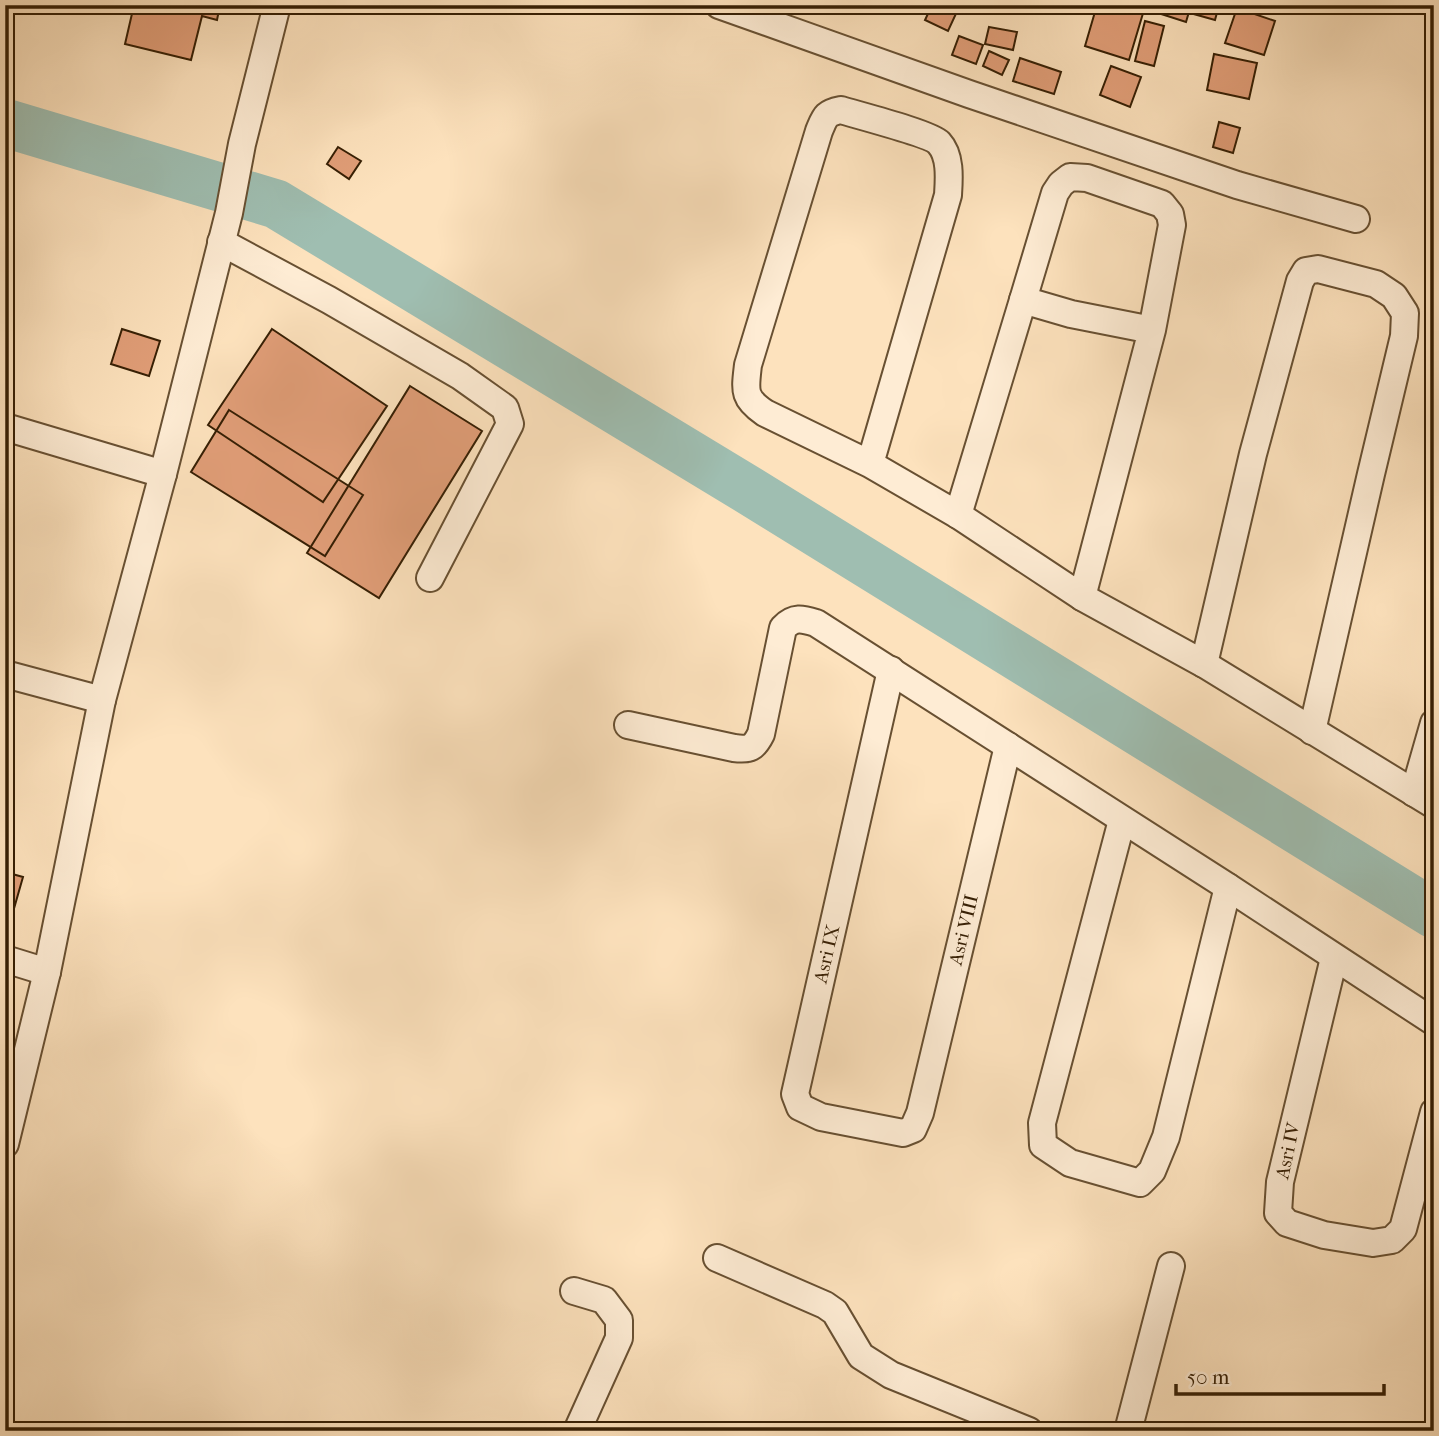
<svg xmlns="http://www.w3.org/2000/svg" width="1439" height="1436" font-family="'IM FELL French Canon',serif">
<rect width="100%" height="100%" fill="#fde2bd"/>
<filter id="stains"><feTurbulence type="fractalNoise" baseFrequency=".00286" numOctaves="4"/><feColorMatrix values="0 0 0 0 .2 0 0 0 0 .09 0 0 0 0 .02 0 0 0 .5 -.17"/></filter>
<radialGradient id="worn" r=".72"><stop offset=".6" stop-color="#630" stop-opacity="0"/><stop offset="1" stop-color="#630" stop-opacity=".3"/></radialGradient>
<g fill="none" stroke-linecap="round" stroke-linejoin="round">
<path stroke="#9fbeb1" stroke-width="49" d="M 5,123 L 276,204 L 750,491 L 1434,914"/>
</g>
<path fill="#e19e78" stroke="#361f04" stroke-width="2" d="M 134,5 L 220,5 L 217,20 L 202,16 L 191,60 L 125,44 Z
M 932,5 L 960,5 L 948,31 L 925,20 Z
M 1097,5 L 1127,5 L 1144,10 L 1129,60 L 1085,46 Z
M 1154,5 L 1191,5 L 1186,22 L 1152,11 Z
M 1192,5 L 1219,5 L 1215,20 L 1190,13 Z
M 1237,8 L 1275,21 L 1264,55 L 1225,43 Z
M 1145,21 L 1164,26 L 1154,66 L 1135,61 Z
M 989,27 L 1017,32 L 1013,50 L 985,44 Z
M 959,36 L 983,45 L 976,64 L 952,55 Z
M 989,51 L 1009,60 L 1002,75 L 983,66 Z
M 1214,54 L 1257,63 L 1249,99 L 1207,90 Z
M 1020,58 L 1061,72 L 1054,94 L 1013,81 Z
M 1111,66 L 1141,77 L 1130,107 L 1100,95 Z
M 1219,122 L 1240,128 L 1233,153 L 1213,147 Z
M 338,147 L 361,161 L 349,179 L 327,164 Z
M 122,329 L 160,341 L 149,376 L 111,364 Z
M 272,329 L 387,406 L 323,502 L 208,425 Z
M 410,386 L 482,431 L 379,598 L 307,553 Z
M 229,410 L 363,495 L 325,556 L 191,472 Z
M 5,872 L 23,877 L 13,912 L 5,910 Z"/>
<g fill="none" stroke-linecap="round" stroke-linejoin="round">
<g stroke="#685032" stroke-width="30">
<g id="minor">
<path d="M 719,5 L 969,94 L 1237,185 L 1356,219"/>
<path d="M 221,242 L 329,300 L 460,376 L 505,408 L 510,424 L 430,578"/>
<path d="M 5,427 L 163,474"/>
<path d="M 870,464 L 948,195 C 949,179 951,156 939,143 C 931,134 857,115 841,110 C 825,113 825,117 819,131 L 748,365 C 745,391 743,398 765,413 L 870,464 L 958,515 L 1082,597 L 1204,664 L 1434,805"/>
<path d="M 958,515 L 1023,300"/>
<path d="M 1082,597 L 1152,330 L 1172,225 L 1170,214 L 1162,204 L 1087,178 L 1070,177 L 1061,184 L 1055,193 L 1023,300 L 1071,314 L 1152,330"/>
<path d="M 1204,664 L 1253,454 L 1300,281 L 1306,271 L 1318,269 L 1376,284 L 1394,296 L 1405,313 L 1404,336 L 1371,474 L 1312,731"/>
<path id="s1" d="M 891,670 L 795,1094 L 800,1107 L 821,1117 L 903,1133 L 913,1129 L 920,1113 L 1008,746"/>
<path d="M 5,674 L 102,700"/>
<path d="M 628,725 L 734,748 C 750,750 754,748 761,734 L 783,628 C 794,616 803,619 816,623 L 1228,887 L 1434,1022"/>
<path d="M 1414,793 L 1434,723"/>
<path d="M 1122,820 L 1042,1123 L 1043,1145 L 1070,1163 L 1140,1183 L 1152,1171 L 1166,1137 L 1228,887"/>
<path d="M 1334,958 L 1280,1182 L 1278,1213 L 1287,1223 L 1324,1235 L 1373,1243 L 1392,1240 L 1403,1229 L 1434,1112"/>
<path d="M 5,959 L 47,972"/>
<path d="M 5,1144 L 47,972 L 102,700 L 163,474 L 229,213 L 242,144 L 277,5"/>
<path d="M 717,1258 L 825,1305 L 835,1312 L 861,1356 L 891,1375 L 1029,1431"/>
<path d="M 574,1291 L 604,1300 L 619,1320 L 619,1338 L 577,1431"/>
<path d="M 1128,1431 L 1171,1266"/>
</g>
</g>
<use href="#minor" stroke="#feecd4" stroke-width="26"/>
</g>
<g text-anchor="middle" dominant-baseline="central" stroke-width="5" stroke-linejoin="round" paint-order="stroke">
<g font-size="19" fill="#361f04" stroke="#feecd4">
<text stroke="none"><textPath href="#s1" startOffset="772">Asri VIII</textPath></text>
<text transform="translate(827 954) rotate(-77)">Asri IX</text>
<text transform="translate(1288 1151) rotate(-78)">Asri IV</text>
</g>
</g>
<rect width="1439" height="1436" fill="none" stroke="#fde2bd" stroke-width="28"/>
<rect x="7" y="7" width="1425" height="1422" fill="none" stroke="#361f04" stroke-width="3.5"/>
<rect x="14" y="14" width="1411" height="1408" fill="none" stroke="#361f04" stroke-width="2"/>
<path d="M1176 1384v10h208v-10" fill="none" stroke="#361f04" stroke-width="3.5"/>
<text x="1187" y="1384" font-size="21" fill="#361f04" stroke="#feecd4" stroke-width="5" paint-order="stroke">50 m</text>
<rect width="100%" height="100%" filter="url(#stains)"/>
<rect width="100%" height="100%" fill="url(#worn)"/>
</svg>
